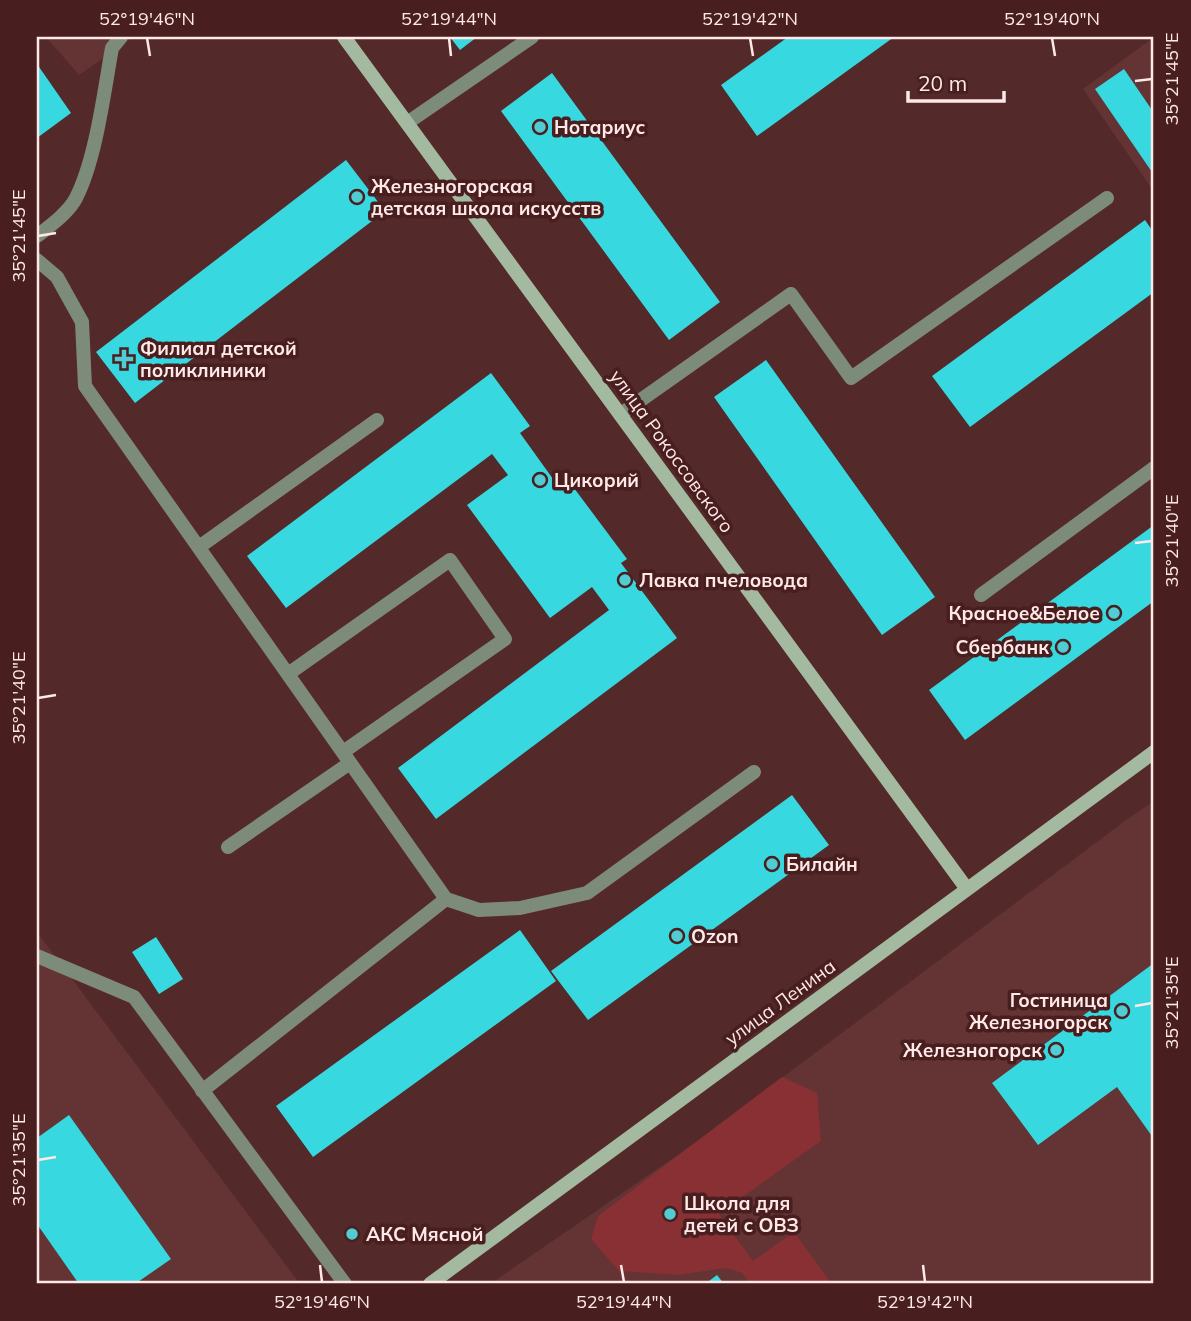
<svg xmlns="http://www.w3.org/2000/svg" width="1191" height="1321" font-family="Mulish,sans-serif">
<rect width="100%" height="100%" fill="#542929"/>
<path fill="#643333" d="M 46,37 L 134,37 L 79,75 Z
M 1154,37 L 1154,192 L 1083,89 Z
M 1154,801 L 1154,1284 L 490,1284 L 695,1143 L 1126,820 Z
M 37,932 L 300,1284 L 37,1284 Z"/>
<path fill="#883034" d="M 782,1077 L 817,1093 L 821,1141 L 719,1214 L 753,1261 L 794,1232 L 832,1284 L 751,1284 L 742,1273 L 726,1268 L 678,1275 L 619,1271 L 591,1239 L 598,1216 Z"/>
<path fill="#38d8e0" d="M 450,37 L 477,37 L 460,50 Z
M 788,37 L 894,37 L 757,136 L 721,85 Z
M 37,64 L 71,113 L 37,138 Z
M 1124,69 L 1154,113 L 1154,175 L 1095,89 Z
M 552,73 L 720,302 L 669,340 L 501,111 Z
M 346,160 L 385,211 L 135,403 L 96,352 Z
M 1145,220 L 1154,233 L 1154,292 L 970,427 L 932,376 Z
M 766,360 L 935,597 L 882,635 L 714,397 Z
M 491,373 L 530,426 L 520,433 L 553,479 L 562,472 L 627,559 L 621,563 L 677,638 L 436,819 L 398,768 L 609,610 L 592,587 L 550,618 L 467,505 L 508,475 L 492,454 L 286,608 L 247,556 Z
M 1154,525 L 1154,601 L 965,740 L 929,690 Z
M 792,795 L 829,845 L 588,1020 L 551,971 Z
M 520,930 L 556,981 L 313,1157 L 276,1106 Z
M 156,937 L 183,979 L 159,994 L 132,952 Z
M 1154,963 L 1154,1139 L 1117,1087 L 1038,1145 L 992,1083 Z
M 69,1115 L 171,1259 L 135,1284 L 79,1284 L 37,1224 L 37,1138 Z
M 717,1275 L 724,1284 L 705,1284 Z"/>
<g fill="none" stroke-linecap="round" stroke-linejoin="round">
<path stroke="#7d8b7b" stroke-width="14" d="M 407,123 L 532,37
M 37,236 C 50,226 69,212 76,198 C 96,159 104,92 112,48 L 121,37
M 37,260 L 57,277 L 82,322 L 85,386 L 446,899
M 621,414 L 791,294 L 851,378 L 1107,198
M 199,547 L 377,420
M 981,595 L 1154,468
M 288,674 L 450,560 L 505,639 L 343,752
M 228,847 L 350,763
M 37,956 L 134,997 L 345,1284
M 202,1091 L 446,899 L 479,910 L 520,908 L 587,893 L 754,772"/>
<path stroke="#a4baa0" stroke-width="14" d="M 344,37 L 967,889
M 430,1284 L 1154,752"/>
</g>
<path fill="none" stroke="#ffe8e7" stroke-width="2.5" d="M 147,38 L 150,56M 449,38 L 451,56M 750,38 L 753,56M 1052,38 L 1055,56M 1135,81 L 1152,79M 38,236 L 56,233M 1135,543 L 1152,541M 38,698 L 56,695M 1135,1006 L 1152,1003M 38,1160 L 56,1157M 320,1265 L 322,1282M 621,1265 L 624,1282M 923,1265 L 925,1282"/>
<g fill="#51ccd3" stroke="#481e1f" stroke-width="2.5">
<circle cx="540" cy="127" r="7"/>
<circle cx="357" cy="197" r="7"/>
<path d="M120.5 348.5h7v7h7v7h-7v7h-7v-7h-7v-7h7z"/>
<circle cx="540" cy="480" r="7"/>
<circle cx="625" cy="580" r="7"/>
<circle cx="1114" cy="613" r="7"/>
<circle cx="1063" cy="647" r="7"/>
<circle cx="772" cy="864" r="7"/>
<circle cx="677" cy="936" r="7"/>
<circle cx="1122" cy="1011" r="7"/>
<circle cx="1056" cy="1050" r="7"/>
<circle cx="670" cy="1214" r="7"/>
<circle cx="352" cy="1234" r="7"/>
</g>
<g text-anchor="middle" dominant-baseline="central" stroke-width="7" stroke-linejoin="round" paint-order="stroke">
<g font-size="19" font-weight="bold" fill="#ffe8e7" stroke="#481e1f" text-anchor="start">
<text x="554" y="127">Нотариус</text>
<text x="371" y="186">Железногорская<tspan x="371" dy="22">детская школа искусств</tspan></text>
<text x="140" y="348">Филиал детской<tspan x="140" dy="22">поликлиники</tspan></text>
<text x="554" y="480">Цикорий</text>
<text x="639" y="580">Лавка пчеловода</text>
<text x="1100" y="613" text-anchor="end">Красное&amp;Белое</text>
<text x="1049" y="647" text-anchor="end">Сбербанк</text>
<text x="786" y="864">Билайн</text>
<text x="691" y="936">Ozon</text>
<text x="1108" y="1000" text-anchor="end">Гостиница<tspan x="1108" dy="22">Железногорск</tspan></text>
<text x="1042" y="1050" text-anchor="end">Железногорск</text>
<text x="684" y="1203">Школа для<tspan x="684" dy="22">детей с ОВЗ</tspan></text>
<text x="366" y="1234">АКС Мясной</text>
</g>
<g font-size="19" fill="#ffe8e7" stroke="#481e1f">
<text transform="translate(672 451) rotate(54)">улица Рокоссовского</text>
<text transform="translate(780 1002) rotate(-36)">улица Ленина</text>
</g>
</g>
<rect width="1191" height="1321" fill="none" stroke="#481e1f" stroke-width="77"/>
<path d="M908 91v10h96v-10" fill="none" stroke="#ffe8e7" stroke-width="3.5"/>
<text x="918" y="91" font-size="21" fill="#ffe8e7" stroke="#481e1f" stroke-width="5" paint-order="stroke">20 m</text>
<rect x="38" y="38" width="1114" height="1244" fill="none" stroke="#ffe8e7" stroke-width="2.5"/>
<g font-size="18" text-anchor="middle" fill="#ffe8e7">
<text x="147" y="25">52°19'46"N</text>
<text x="449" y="25">52°19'44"N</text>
<text x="750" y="25">52°19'42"N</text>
<text x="1052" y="25">52°19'40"N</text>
<text transform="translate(1172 79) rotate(-90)" y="6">35°21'45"E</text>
<text transform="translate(19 236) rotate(-90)" y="6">35°21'45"E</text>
<text transform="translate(1172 541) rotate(-90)" y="6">35°21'40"E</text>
<text transform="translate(19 698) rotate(-90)" y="6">35°21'40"E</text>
<text transform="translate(1172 1003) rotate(-90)" y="6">35°21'35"E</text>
<text transform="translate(19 1160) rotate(-90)" y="6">35°21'35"E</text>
<text x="322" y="1308">52°19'46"N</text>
<text x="624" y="1308">52°19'44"N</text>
<text x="925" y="1308">52°19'42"N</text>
</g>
</svg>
